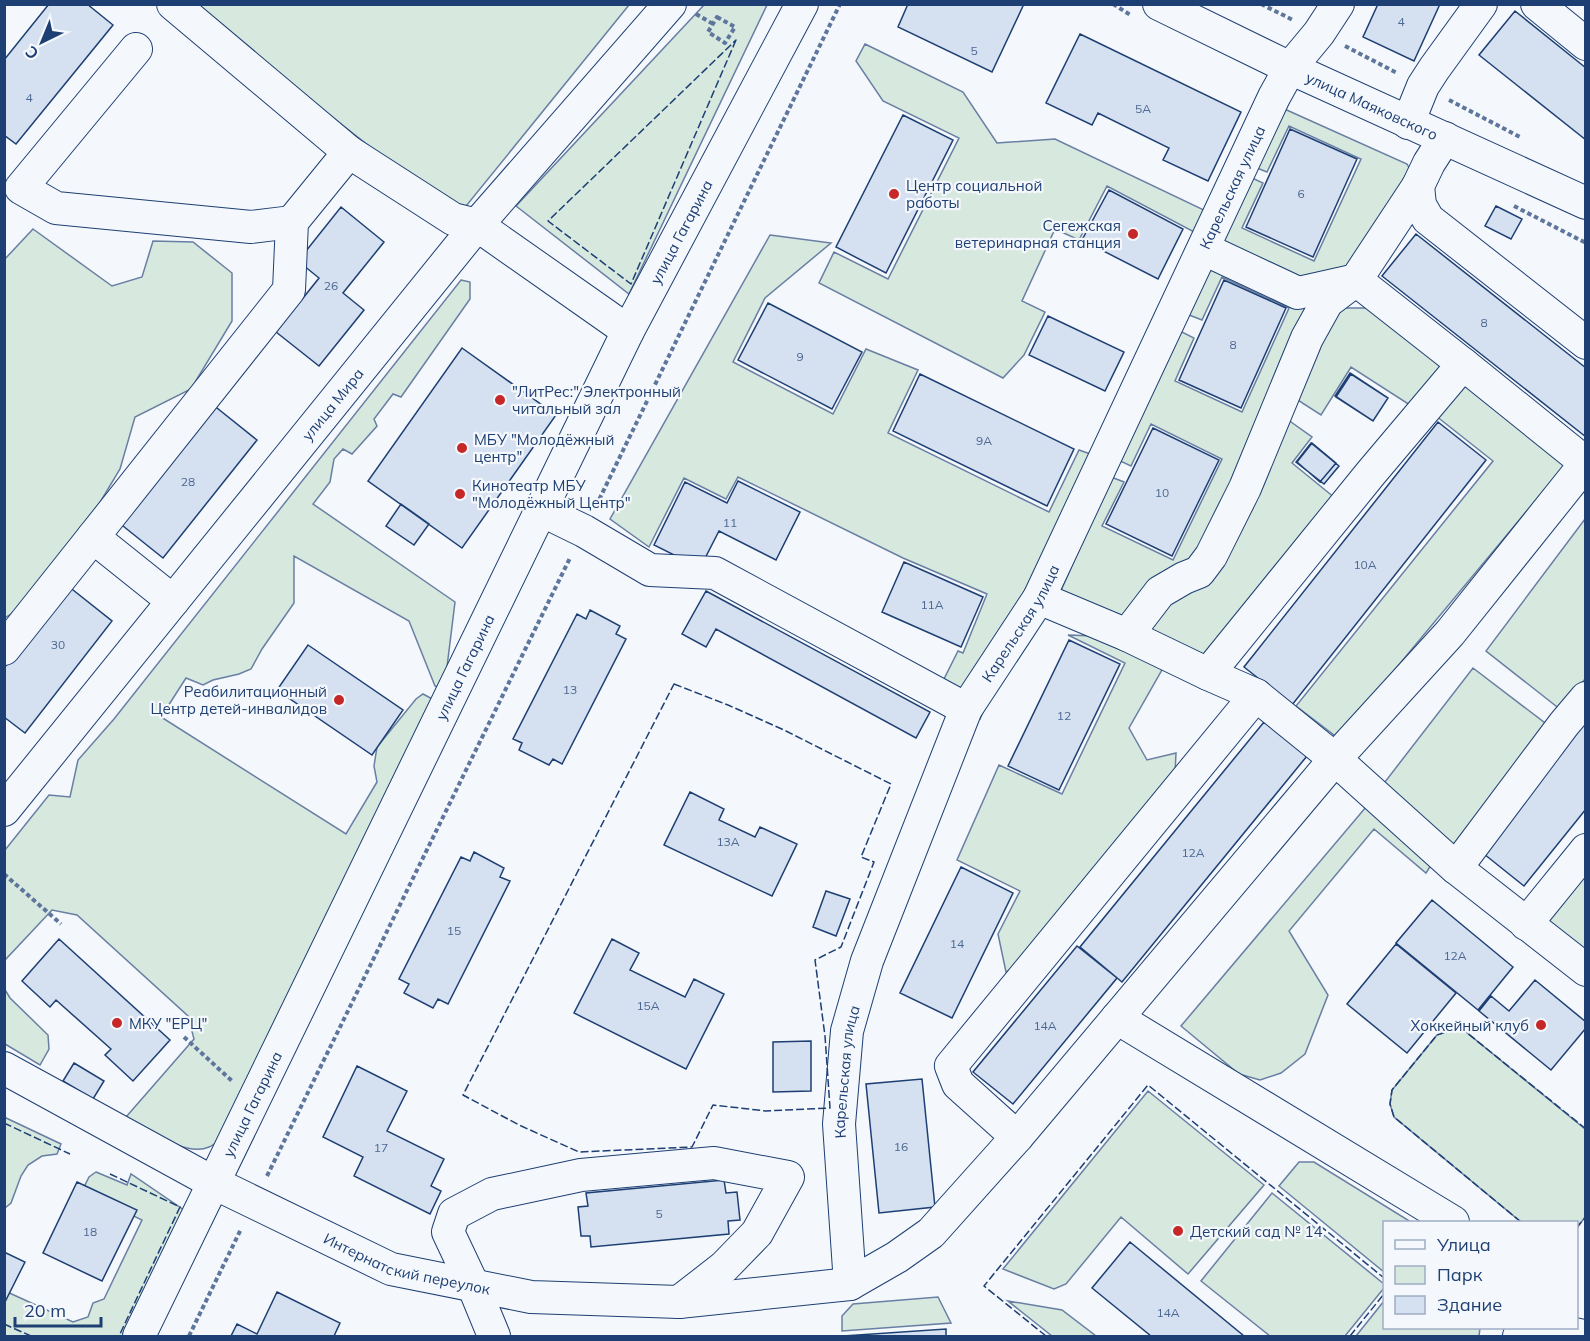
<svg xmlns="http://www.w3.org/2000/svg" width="1590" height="1341" font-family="Mulish,sans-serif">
<rect width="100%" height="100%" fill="#f4f7fb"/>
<path fill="#d7e8df" stroke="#687fa3" stroke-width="1.5" d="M 190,5 L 629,5 L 458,216 Z
M 704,5 L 767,5 L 629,294 L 516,206 Z
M 865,44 L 963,92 L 997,143 L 1055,139 L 1206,211 L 1196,233 L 1107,186 L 1079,240 L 1055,229 L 1022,301 L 1045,312 L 1024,355 L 1003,378 L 819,283 L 834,252 L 888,279 L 959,138 L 883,101 L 856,61 Z
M 1280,107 L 1407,164 L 1413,175 L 1352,271 L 1293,284 L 1213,248 L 1248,176 L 1263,183 L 1242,228 L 1314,261 L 1361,159 L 1289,126 L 1267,172 L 1252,166 Z
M 33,229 L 112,286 L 142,277 L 153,241 L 193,242 L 232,273 L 232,321 L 191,389 L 135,417 L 120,469 L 93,514 L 19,609 L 5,618 L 4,260 Z
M 770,235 L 831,243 L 765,298 L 733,362 L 833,414 L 866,349 L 918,370 L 888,433 L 1049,512 L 1079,450 L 1093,455 L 980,719 L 935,697 L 958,651 L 963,653 L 987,594 L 903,558 L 738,477 L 726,499 L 684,478 L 649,547 L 610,519 Z
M 1207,260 L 1324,294 L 1205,553 L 1125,625 L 1055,604 L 1111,477 L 1124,482 L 1102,526 L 1173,560 L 1222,459 L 1151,424 L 1131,466 L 1118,460 L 1176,329 L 1194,338 L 1175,381 L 1242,412 L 1289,308 L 1222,277 L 1202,320 L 1184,313 Z
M 461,280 L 470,282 L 470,299 L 401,397 L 393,394 L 374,419 L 377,426 L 352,454 L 343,449 L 334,459 L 330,482 L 313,504 L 455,602 L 444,691 L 435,686 L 409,621 L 294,556 L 294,603 L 262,649 L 251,669 L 239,674 L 213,680 L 203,685 L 186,678 L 161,717 L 346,834 L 377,782 L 374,766 L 377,747 L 416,699 L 423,694 L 438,702 L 225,1136 C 220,1139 215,1145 209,1147 C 186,1158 146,1128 126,1117 L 194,1039 L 188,1016 L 77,915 L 52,910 L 5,960 L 5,850 L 49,795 L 70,797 L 78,760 L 114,719 Z
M 1340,308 L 1366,308 L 1384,315 L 1446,365 L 1413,407 L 1351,367 L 1321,415 L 1293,397 Z
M 1463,382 L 1565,465 L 1338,738 L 1296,706 L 1493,461 L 1436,416 Z
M 1284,417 L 1312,437 L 1292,463 L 1335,498 L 1202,659 L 1140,632 L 1163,600 Z
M 1585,519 L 1585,679 L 1561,710 L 1486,651 Z
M 1068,635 L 1094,636 L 1163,668 L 1129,728 L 1147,760 L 1176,753 L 1175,774 L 1066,901 L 1037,959 L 1006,972 L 998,934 L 1020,891 L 957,860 L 999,765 L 1062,794 L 1125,663 Z
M 1473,668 L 1549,726 L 1453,849 L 1378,791 Z
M 1366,807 L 1433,862 L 1426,873 L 1374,829 L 1289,931 L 1328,995 L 1305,1054 L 1281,1073 L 1260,1080 L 1239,1074 L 1181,1026 Z
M 1585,860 L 1585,959 L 1545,926 Z
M 4,988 L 10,998 L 48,1035 L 49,1049 L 40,1065 L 5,1044 Z
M 1451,1030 L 1466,1032 L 1585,1129 L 1585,1217 L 1577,1228 L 1576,1222 L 1521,1222 L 1394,1117 L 1390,1104 L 1392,1090 L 1437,1035 Z
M 1148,1091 L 1264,1185 L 1188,1274 L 1121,1217 L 1066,1284 L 1054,1289 L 1003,1269 Z
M 4,1117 L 61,1144 L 57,1154 L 42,1156 L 28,1165 L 21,1176 L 11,1203 L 5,1208 Z
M 1299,1162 L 1314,1162 L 1411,1222 L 1384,1222 L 1384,1272 L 1279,1186 Z
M 96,1172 L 127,1185 L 131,1174 L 184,1210 L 133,1336 L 5,1336 L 5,1291 L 73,1322 L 88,1317 L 93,1303 L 104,1299 L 142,1220 L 82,1191 L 89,1177 Z
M 1272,1193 L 1384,1284 L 1384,1288 L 1345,1336 L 1270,1336 L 1201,1281 Z
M 938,1297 L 951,1323 L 842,1331 L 842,1316 L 853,1304 Z
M 1008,1301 L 1062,1310 L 1096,1336 L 1052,1336 Z
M 1384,1301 L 1384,1328 L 1480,1328 L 1479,1336 L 1356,1336 Z"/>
<path fill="#d5e0f0" stroke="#1d3f73" stroke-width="1.5" d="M 49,4 L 87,4 L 113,25 L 16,144 L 4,135 L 4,60 Z
M 908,4 L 1020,4 L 1023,6 L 992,72 L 898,27 Z
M 1378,4 L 1440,4 L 1414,61 L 1363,37 Z
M 1515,11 L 1586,68 L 1586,140 L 1479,55 Z
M 1080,34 L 1241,112 L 1208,181 L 1163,160 L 1169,148 L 1098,113 L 1092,125 L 1046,103 Z
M 903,115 L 953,140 L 886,273 L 836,247 Z
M 1290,129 L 1357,159 L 1313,257 L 1246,227 Z
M 1109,190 L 1183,229 L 1158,279 L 1082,240 Z
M 1496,206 L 1522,219 L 1511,239 L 1485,226 Z
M 341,207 L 384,242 L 343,293 L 364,310 L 319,366 L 276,332 L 319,278 L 298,261 Z
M 1416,234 L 1586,368 L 1586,437 L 1382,276 Z
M 1224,280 L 1286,308 L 1241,408 L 1179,380 Z
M 768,303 L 862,352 L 832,409 L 738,360 Z
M 1048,316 L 1124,352 L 1105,391 L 1029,355 Z
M 462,348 L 556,415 L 462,548 L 368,481 Z
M 1350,373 L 1388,398 L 1373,421 L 1335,396 Z
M 920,374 L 1074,449 L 1047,506 L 893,431 Z
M 1351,374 L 1388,398 L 1373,421 L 1336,397 Z
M 212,404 L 257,440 L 163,558 L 118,522 Z
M 1438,422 L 1486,460 L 1292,705 L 1244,667 Z
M 1153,428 L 1219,460 L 1172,556 L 1106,524 Z
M 1311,443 L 1339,466 L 1324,484 L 1296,462 Z
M 1312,443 L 1336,463 L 1320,482 L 1297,462 Z
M 738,481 L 800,512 L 776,560 L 719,531 L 700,568 L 654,545 L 685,482 L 727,503 Z
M 401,504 L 429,524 L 414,545 L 386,526 Z
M 904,562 L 983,597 L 961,647 L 882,612 Z
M 68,586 L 112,621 L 25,733 L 4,717 L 4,668 Z
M 706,591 L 930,712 L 916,738 L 716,629 L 706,647 L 682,634 Z
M 590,610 L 620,626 L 616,634 L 626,639 L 562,764 L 553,759 L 549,765 L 519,750 L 522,743 L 513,739 L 577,614 L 586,619 Z
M 1069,640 L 1120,664 L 1059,790 L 1008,766 Z
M 308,645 L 403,710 L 372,755 L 277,690 Z
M 1586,716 L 1586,809 L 1524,886 L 1479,850 Z
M 1264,722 L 1307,756 L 1122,982 L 1080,947 Z
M 690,792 L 724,809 L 719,820 L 755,837 L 760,827 L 797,844 L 772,896 L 664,845 Z
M 474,852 L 504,868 L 500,877 L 510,881 L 448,1004 L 438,999 L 433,1008 L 404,993 L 409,984 L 399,979 L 461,857 L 470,861 Z
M 961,867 L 1013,893 L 952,1018 L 900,993 Z
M 826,891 L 850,899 L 836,936 L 813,927 Z
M 1432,900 L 1513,967 L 1478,1010 L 1396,943 Z
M 59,939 L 170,1040 L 133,1081 L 105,1055 L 111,1049 L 56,1000 L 50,1007 L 22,981 Z
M 612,939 L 639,953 L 630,970 L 685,997 L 694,979 L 724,994 L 686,1069 L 574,1013 Z
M 1396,944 L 1456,993 L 1407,1053 L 1347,1004 Z
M 1077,946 L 1117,978 L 1013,1104 L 973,1072 Z
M 1535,980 L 1586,1022 L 1586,1028 L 1551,1070 L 1479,1011 L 1491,996 L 1509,1011 Z
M 811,1041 L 811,1091 L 773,1092 L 773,1042 Z
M 74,1063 L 104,1081 L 93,1099 L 63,1081 Z
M 357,1066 L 407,1091 L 387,1131 L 444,1159 L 431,1186 L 441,1191 L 430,1214 L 354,1176 L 363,1157 L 323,1137 Z
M 922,1079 L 935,1207 L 879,1213 L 866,1084 Z
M 724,1180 L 726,1193 L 737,1192 L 740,1220 L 728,1221 L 729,1234 L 591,1247 L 590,1236 L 581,1236 L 578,1207 L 588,1206 L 586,1193 Z
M 77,1182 L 137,1210 L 102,1281 L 43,1253 Z
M 1130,1242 L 1244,1336 L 1151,1336 L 1092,1288 Z
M 4,1252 L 25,1262 L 4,1304 Z
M 277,1292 L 340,1323 L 334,1336 L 231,1336 L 237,1324 L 257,1334 Z
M 946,1329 L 946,1336 L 843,1336 Z"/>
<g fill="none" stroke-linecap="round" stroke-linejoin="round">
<g stroke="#1d3f73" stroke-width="34">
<g id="minor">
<path d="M 173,4 L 349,152 L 453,219 L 477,225 L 628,331"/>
<path id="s1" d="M 1159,4 L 1290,68 L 1586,203"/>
<path d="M 1537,4 L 1586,44"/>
<path d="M 136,49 L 21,188 L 56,208 L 251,227 L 292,222"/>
<path d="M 1408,123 L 1423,86 L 1434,69 L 1481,4"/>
<path d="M 1418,186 L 1420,205 L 1428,219 L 1586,343"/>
<path d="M 1463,364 L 1586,463"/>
<path d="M 541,510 L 584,531 L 650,570 L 715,573 L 966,709"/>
<path d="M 1039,598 L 1127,635 L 1208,674 L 1371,473 L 1463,364 L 1356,280 L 1298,293 L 1204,249"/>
<path d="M 173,601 L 93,537 L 289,290 L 292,222 L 349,152"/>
<path d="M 1127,635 L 1160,592 L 1184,578 L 1199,572 L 1211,556 L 1245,488 L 1307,338 L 1327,302 L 1356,280 L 1418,186 L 1429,163 L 1445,138"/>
<path d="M 4,649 L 93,537"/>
<path d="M 1256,695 L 1335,759 L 1456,868 L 1564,724 L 1586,698"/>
<path id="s2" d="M 4,810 L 477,225 L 670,4"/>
<path d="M 1456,868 L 1586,970"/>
<path d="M 1526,924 L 1586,850"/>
<path d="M 1117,1018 L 1453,1222"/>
<path id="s3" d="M 4,1068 L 214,1183 L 391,1269 L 531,1297 L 679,1302 L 850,1284 L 897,1257 L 931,1233 L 1017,1137 L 1335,759 L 1450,633 L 1586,463"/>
<path d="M 1017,1137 L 958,1084 L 951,1066 L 1256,695 L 1208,674"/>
<path id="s4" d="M 850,1284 L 839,1124 L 847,1031 L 867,961 L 966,709 L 1039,598 L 1274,97 L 1290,68 L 1319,33 L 1338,4"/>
<path d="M 1548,1328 L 1584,1336"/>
<path id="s5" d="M 139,1336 L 628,331 L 802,4"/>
<path d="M 494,1336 L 473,1285 L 448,1232 L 454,1214 L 492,1194 L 581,1175 L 714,1163 L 788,1177 L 757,1233 L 724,1267 L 679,1302"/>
<path d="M 1519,1336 L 1527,1330 L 1535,1328"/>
</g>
</g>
<path stroke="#5e769c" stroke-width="4" stroke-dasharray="4.5 3" stroke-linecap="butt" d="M 1113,4 L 1132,16
M 1261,4 L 1293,20
M 696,14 L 713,24
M 717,17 L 735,27 L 725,43 L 708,32 Z
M 1345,46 L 1397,73
M 1449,100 L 1520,137
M 1514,206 L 1586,243
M 596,506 L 840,4
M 4,874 L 61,924
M 184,1037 L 232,1081
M 267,1176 L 570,558
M 189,1336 L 241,1229"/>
<use href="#minor" stroke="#f4f7fb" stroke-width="32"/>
<path stroke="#1d3f73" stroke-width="1.5" stroke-dasharray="8 3" stroke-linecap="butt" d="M 736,40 L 631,284 L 548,221 Z
M 674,684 L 728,705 L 784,730 L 891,784 L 861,857 L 874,862 L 841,947 L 815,960 L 825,1036 L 830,1108 L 766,1111 L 713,1105 L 692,1147 L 579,1152 L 519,1125 L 463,1095 Z
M 4,1123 L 70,1154
M 110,1174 L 180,1207 L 119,1336
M 1521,1222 L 1394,1117 L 1390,1104 L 1392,1090 L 1437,1035 L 1451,1030 L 1466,1032 L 1586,1129
M 1576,1228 L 1586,1217
M 4,1324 L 31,1336
M 1046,1336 L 984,1286 L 1148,1085 L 1384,1278
M 1350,1336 L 1384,1294"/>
</g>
<g fill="#c62828" stroke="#f4f7fb" stroke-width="2">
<circle cx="894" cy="194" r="6"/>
<circle cx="1133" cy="234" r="6"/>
<circle cx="500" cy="400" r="6"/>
<circle cx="462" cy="448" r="6"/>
<circle cx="460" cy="494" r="6"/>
<circle cx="339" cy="700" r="6"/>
<circle cx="117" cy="1023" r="6"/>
<circle cx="1541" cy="1025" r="6"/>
<circle cx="1178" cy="1231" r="6"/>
</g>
<g text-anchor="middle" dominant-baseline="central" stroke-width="4.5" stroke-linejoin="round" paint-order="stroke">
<g font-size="12" fill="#4b6792">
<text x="1401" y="21">4</text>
<text x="974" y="50">5</text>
<text x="29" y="97">4</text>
<text x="1143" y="108">5А</text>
<text x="1301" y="193">6</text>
<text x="331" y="285">26</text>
<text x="1484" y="322">8</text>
<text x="1233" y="344">8</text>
<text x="800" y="356">9</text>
<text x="984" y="440">9А</text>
<text x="188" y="481">28</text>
<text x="1162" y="492">10</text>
<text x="730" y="522">11</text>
<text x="1365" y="564">10А</text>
<text x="932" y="604">11А</text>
<text x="58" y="644">30</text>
<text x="570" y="689">13</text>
<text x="1064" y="715">12</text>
<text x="728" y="841">13А</text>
<text x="1193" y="852">12А</text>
<text x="454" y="930">15</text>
<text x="957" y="943">14</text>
<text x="1455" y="955">12А</text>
<text x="648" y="1005">15А</text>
<text x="1045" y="1025">14А</text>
<text x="901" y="1146">16</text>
<text x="381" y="1147">17</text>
<text x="659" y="1213">5</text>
<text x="90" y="1231">18</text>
<text x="1168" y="1312">14А</text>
</g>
<g font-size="15" fill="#1d3f73" stroke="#f4f7fb">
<text stroke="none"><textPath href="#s1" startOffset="236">улица Маяковского</textPath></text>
<text stroke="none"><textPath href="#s4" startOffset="1184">Карельская улица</textPath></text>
<text stroke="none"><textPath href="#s5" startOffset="1230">улица Гагарина</textPath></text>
<text stroke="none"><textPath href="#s2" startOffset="522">улица Мира</textPath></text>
<text stroke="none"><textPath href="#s4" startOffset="699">Карельская улица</textPath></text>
<text stroke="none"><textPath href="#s5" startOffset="744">улица Гагарина</textPath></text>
<text stroke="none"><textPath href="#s4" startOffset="213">Карельская улица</textPath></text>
<text stroke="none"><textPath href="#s5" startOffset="258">улица Гагарина</textPath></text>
<text stroke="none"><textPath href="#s3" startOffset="450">Интернатский переулок</textPath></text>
</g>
<g font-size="15" fill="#1d3f73" stroke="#f4f7fb" text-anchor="start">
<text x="906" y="185">Центр социальной<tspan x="906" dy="17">работы</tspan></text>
<text x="1121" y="225" text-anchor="end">Сегежская<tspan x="1121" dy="17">ветеринарная станция</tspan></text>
<text x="512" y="391">"ЛитРес:" Электронный<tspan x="512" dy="17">читальный зал</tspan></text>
<text x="474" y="439">МБУ "Молодёжный<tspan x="474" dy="17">центр"</tspan></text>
<text x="472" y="485">Кинотеатр МБУ<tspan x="472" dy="17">"Молодёжный Центр"</tspan></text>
<text x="327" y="691" text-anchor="end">Реабилитационный<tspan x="327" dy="17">Центр детей-инвалидов</tspan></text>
<text x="129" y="1023">МКУ "ЕРЦ"</text>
<text x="1529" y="1025" text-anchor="end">Хоккейный клуб</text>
<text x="1190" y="1231">Детский сад № 14</text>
</g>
</g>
<rect width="1590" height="1341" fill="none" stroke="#1d3f73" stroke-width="12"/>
<rect x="1383" y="1221" width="195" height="108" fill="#f4f7fb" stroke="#9eadc5" stroke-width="1.5"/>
<rect x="1395" y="1240" width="30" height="9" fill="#f4f7fb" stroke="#9eadc5" stroke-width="1.5"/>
<text x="1437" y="1251" font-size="18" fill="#1d3f73">Улица</text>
<rect x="1395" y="1266" width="30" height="18" fill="#d7e8df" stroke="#9eadc5" stroke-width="1.5"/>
<text x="1437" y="1281" font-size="18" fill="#1d3f73">Парк</text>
<rect x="1395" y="1296" width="30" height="18" fill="#d5e0f0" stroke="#9eadc5" stroke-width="1.5"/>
<text x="1437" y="1311" font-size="18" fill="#1d3f73">Здание</text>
<g transform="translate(42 42) rotate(223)" stroke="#f4f7fb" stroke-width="4.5" paint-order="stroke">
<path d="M0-4.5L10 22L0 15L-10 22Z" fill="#1d3f73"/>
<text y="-9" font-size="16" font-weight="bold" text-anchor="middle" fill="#1d3f73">С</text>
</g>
<path d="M15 1317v9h86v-9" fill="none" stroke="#1d3f73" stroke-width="3"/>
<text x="24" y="1317" font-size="18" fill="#1d3f73" stroke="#f4f7fb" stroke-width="4.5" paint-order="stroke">20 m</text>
</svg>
